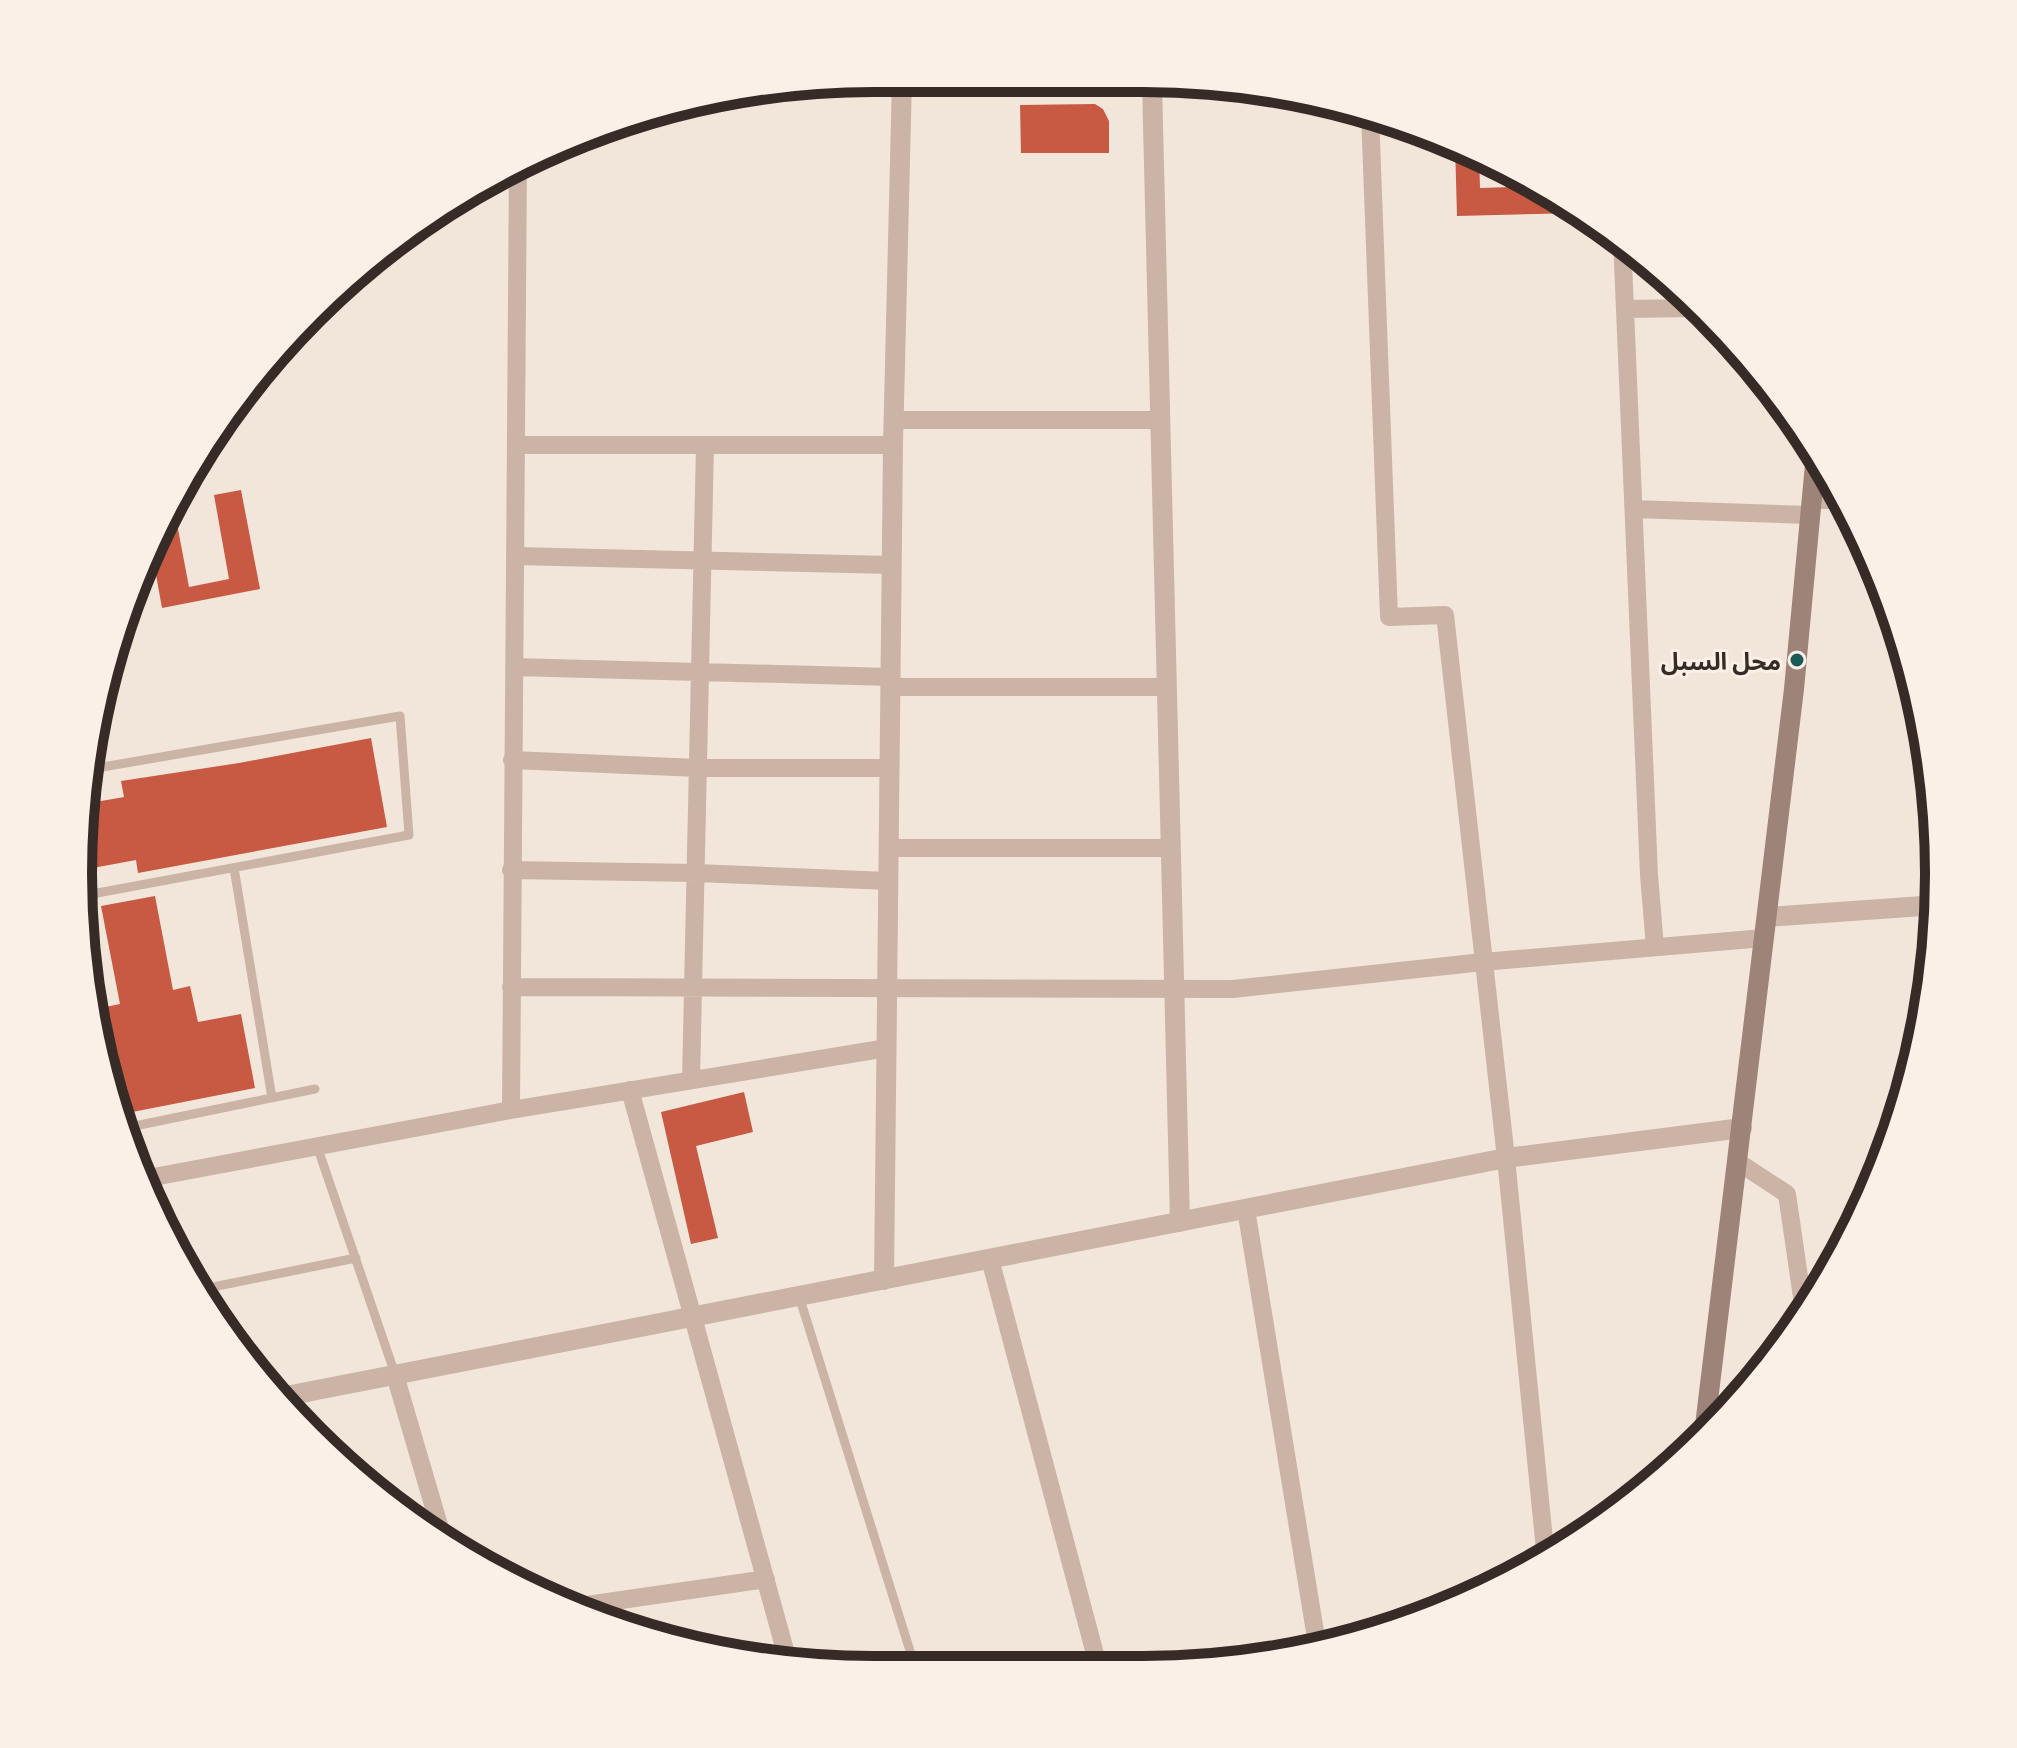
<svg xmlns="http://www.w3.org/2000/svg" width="2017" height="1748" font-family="'Exo 2','Noto Sans Arabic',sans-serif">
<rect width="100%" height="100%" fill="#f2e6db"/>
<path fill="#c85a43" d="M 1095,104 L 1103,109 L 1109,121 L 1109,153 L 1021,153 L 1020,105 Z
M 1455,144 L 1479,154 L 1480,188 L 1537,186 L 1580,213 L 1457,216 Z
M 241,490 L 260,589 L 162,608 L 151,547 L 174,508 L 189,587 L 229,579 L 214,495 Z
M 371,738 L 387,827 L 138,873 L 136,860 L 82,870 L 84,804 L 124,797 L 121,781 L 239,763 Z
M 155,896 L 173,990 L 190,986 L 198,1022 L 241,1014 L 255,1088 L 117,1115 L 96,1009 L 120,1004 L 101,906 Z
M 744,1092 L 753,1132 L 696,1146 L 718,1238 L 691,1244 L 661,1112 Z"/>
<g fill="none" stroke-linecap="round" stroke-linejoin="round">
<path stroke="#cbb4a6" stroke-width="9" d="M 234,868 L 272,1098
M 81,896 L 409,835 L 400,716 L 85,770
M 120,1129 L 315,1089
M 317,1146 L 395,1374
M 198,1290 L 356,1258
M 799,1296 L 916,1670"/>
<path stroke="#cbb4a6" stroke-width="18" d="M 1370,114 L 1389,617 L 1445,615 L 1506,1158 L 1546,1560
M 1622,239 L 1649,875 L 1655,947
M 1625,309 L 1697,308
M 894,420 L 1161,420
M 518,445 L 893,445
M 1813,500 L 1843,500
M 1634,509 L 1810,515
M 516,556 L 892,565
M 514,667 L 891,677
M 890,687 L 1167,687
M 512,760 L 698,768 L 889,768
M 889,848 L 1171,848
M 511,870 L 696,873 L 888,881
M 511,987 L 1233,989 L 1483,962 L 1764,938
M 691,1080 L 705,445
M 630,1090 L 788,1661
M 511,1110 C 511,794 518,478 518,163
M 1738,1162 L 1787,1194 L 1804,1311
M 143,1179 L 511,1110 L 887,1048
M 1246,1209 L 1317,1644
M 990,1259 L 1099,1669
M 395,1375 L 444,1542
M 566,1608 L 766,1579"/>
<path stroke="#cbb4a6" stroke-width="20" d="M 1152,83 L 1180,1222
M 1767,917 L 1937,905
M 884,1280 L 893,445 L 902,79
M 281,1397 L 1506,1158 L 1742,1128"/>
<path stroke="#9e8378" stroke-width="20" d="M 1704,1434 L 1794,689 L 1816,454"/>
<path stroke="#796158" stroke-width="20" d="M 796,88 L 1123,83"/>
</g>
<circle fill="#1c5959" stroke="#faf0e7" stroke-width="3" cx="1797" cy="660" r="8"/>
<g text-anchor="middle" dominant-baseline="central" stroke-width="6" stroke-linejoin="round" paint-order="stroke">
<g font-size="24" font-weight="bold" fill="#372b27" stroke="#faf0e7" text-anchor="end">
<text x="1781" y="660">محل السبل</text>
</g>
</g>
<path d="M0 0H2017V1748H0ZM874 92H1143A782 782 0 0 1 1925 874V874A782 782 0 0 1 1143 1656H874A782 782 0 0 1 92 874V874A782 782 0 0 1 874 92Z" fill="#faf0e7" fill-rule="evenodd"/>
<path fill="none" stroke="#372b27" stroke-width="10" d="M874 92H1143A782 782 0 0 1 1925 874V874A782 782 0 0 1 1143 1656H874A782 782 0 0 1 92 874V874A782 782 0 0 1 874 92Z"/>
</svg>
